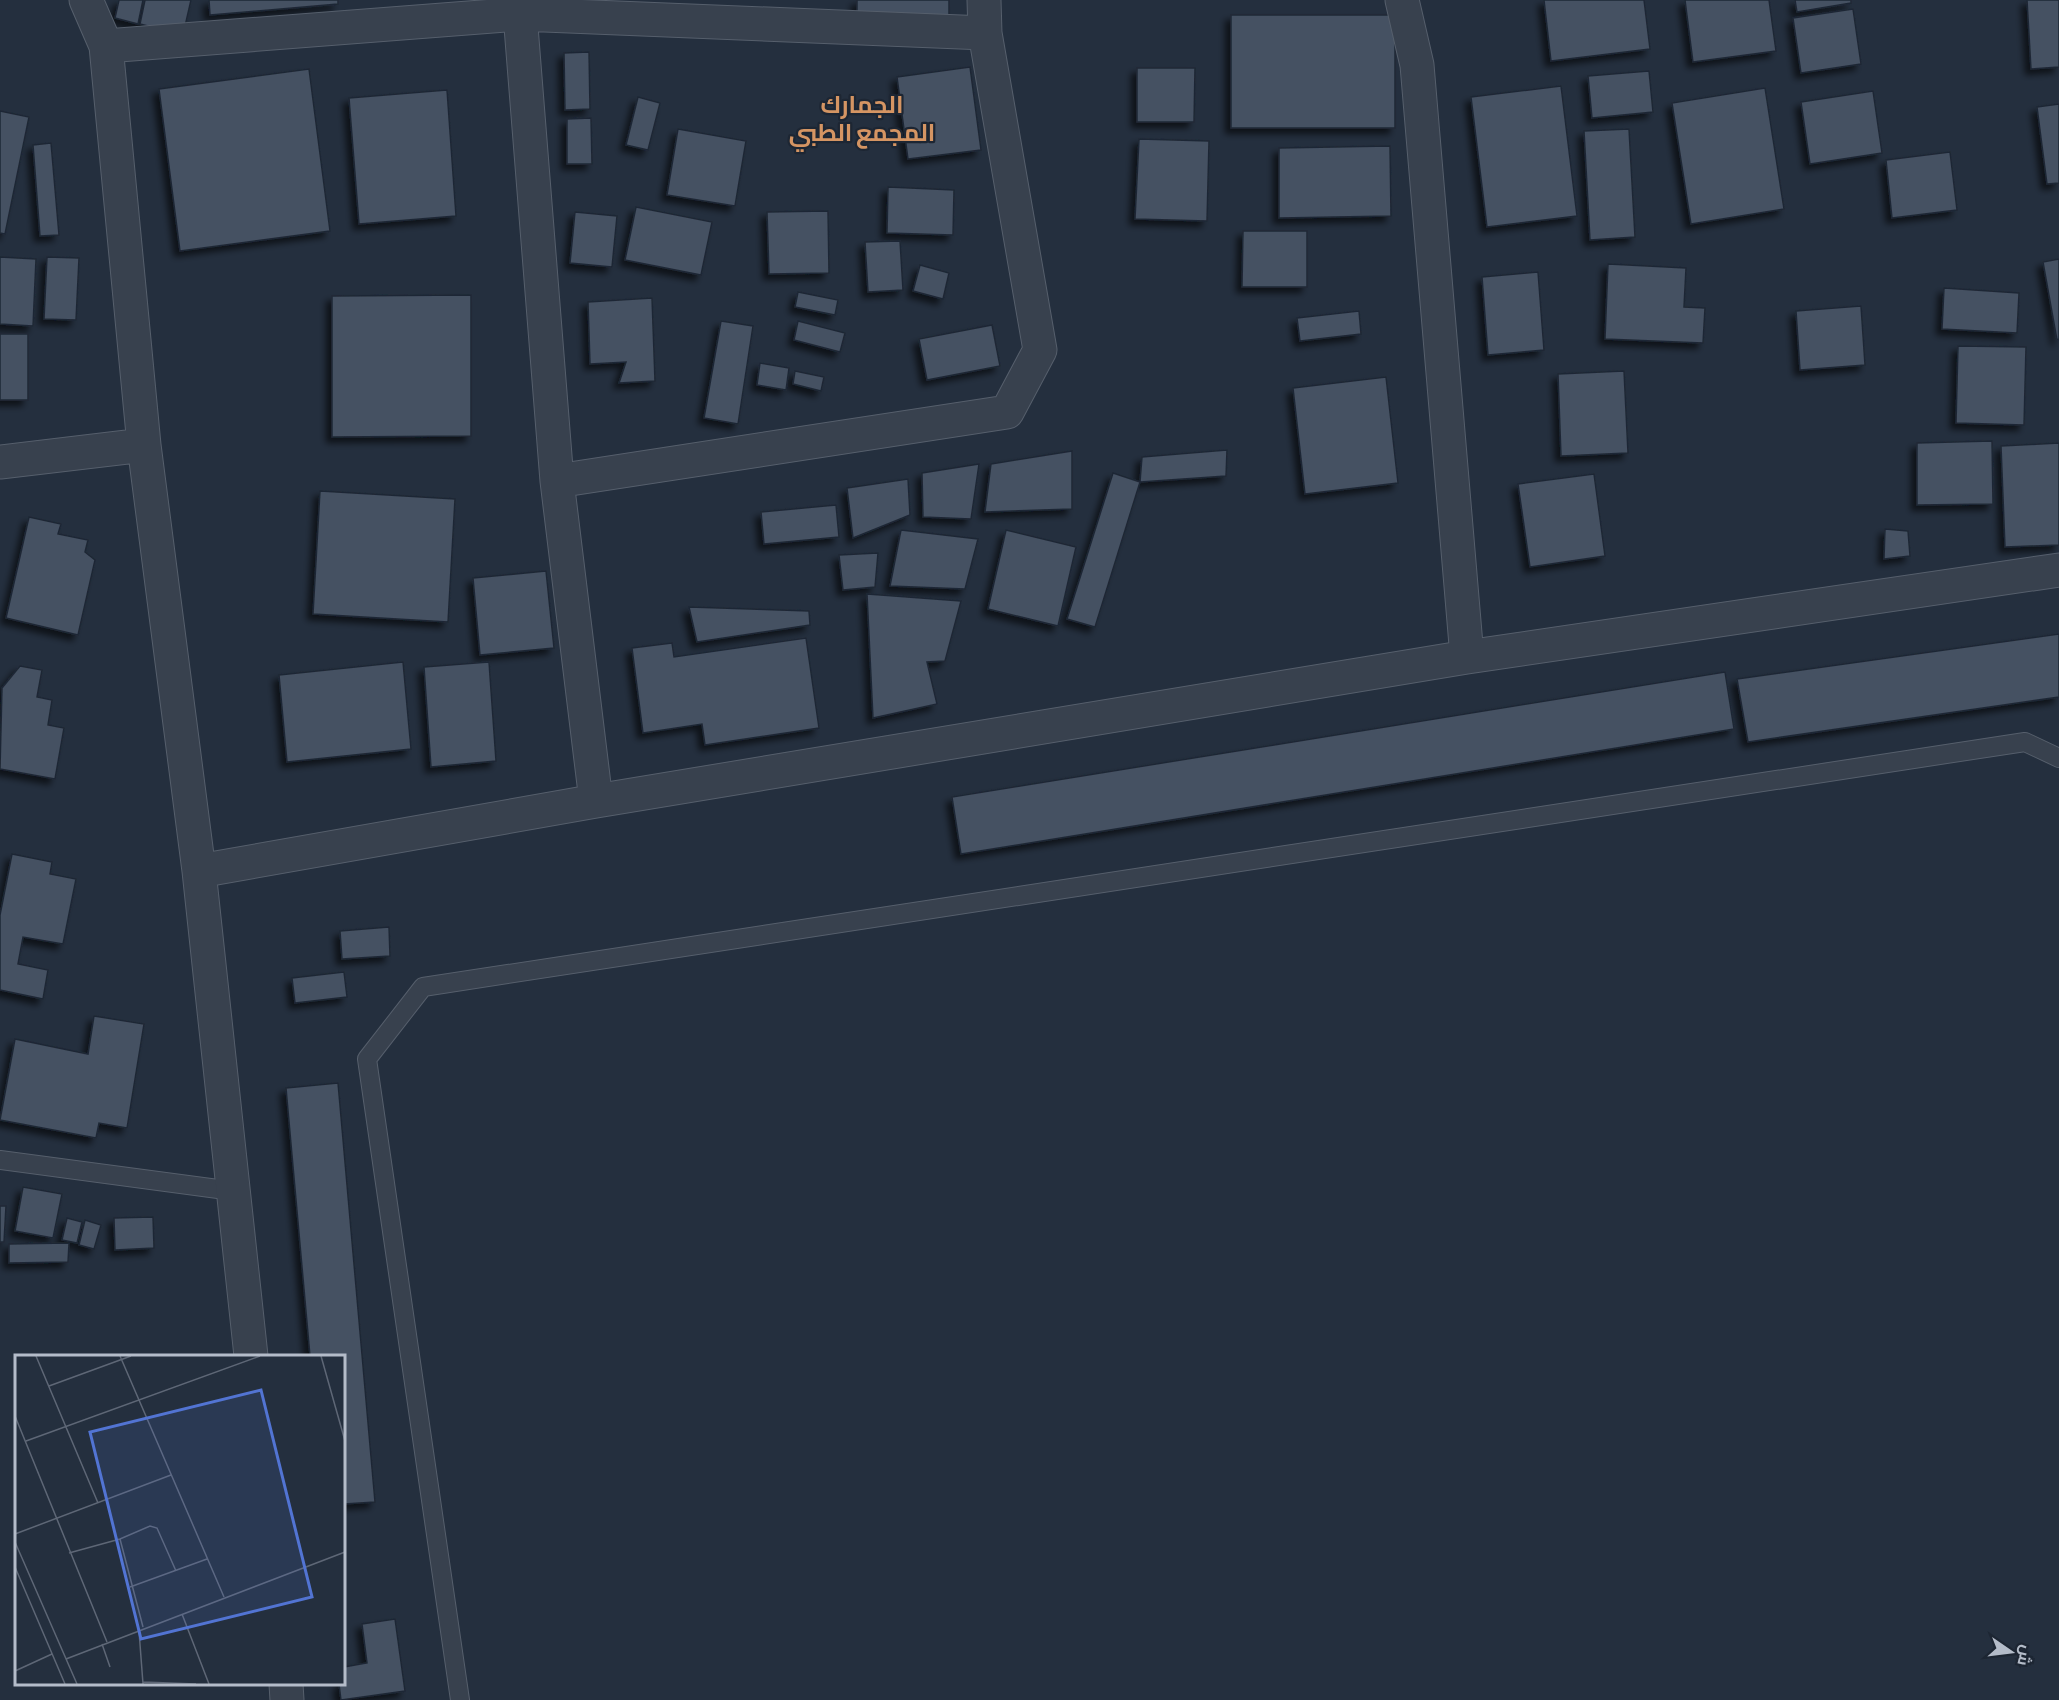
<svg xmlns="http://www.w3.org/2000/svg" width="2059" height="1700" font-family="'Alegreya Sans',Cairo,sans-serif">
<defs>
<filter id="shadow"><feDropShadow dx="-5.5" dy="5.5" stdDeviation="3" flood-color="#0009"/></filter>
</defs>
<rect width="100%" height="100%" fill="#242f3e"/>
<path fill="#455162" stroke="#1f2835" stroke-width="1.5" filter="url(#shadow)" d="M 119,0 L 143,0 L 138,24 L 115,18 Z
M 145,0 L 191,0 L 183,35 L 140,24 Z
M 209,0 L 338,0 L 338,4 L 210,15 Z
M 857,0 L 949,0 L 949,18 L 857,16 Z
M 1544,0 L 1644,0 L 1650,49 L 1551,61 Z
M 1685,0 L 1769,0 L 1776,51 L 1693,62 Z
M 1795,0 L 1851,0 L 1851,3 L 1797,12 Z
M 2027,0 L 2059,0 L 2059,67 L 2031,69 Z
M 1853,9 L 1861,64 L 1801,73 L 1793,18 Z
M 1231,15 L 1395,15 L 1395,128 L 1231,128 Z
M 589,52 L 590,109 L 565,110 L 564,53 Z
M 970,67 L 981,150 L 908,159 L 897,77 Z
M 1137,68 L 1195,68 L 1194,122 L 1137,122 Z
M 309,69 L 330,231 L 180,251 L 159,89 Z
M 1649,71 L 1653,112 L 1592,118 L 1588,76 Z
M 1561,86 L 1577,216 L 1487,227 L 1471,97 Z
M 1765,88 L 1784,209 L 1691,224 L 1672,103 Z
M 447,90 L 456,216 L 359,224 L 349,98 Z
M 1873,91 L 1882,153 L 1810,164 L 1801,102 Z
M 638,97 L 660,103 L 648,150 L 626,145 Z
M 2059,104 L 2059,183 L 2047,184 L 2037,107 Z
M 0,111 L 29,117 L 5,234 L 0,233 Z
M 591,118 L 592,164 L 567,164 L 567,119 Z
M 678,129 L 746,141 L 735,206 L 667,195 Z
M 1629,129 L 1635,237 L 1590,240 L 1584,131 Z
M 1139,139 L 1209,141 L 1207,221 L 1135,219 Z
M 51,143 L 59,235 L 40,236 L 33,145 Z
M 1390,146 L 1391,216 L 1279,218 L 1279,148 Z
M 1950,152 L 1957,210 L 1892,218 L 1886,160 Z
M 888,187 L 954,190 L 953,235 L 887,233 Z
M 636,207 L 712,222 L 701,275 L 625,260 Z
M 828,211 L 829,273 L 769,274 L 767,212 Z
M 575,212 L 617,216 L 612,267 L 570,263 Z
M 1243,231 L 1307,231 L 1307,287 L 1242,287 Z
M 900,241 L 903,290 L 868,292 L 865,242 Z
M 0,257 L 36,259 L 33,326 L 0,324 Z
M 47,257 L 79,258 L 76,320 L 44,319 Z
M 2059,259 L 2059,339 L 2057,340 L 2043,262 Z
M 1608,264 L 1686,268 L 1684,307 L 1705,308 L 1703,343 L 1605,339 Z
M 920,265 L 949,273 L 943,299 L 913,291 Z
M 1538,272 L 1544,350 L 1488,355 L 1482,277 Z
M 1944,288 L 2019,293 L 2017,333 L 1942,329 Z
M 798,292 L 838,300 L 835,315 L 795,307 Z
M 471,295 L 471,436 L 332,437 L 332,296 Z
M 652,298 L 655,381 L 619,383 L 626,362 L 590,364 L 588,302 Z
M 1861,306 L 1865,365 L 1800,370 L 1796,311 Z
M 1359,311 L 1361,334 L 1300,341 L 1297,318 Z
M 721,321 L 753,326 L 738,424 L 704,418 Z
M 798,321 L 845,333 L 840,352 L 794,340 Z
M 992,325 L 1000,366 L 927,380 L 919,339 Z
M 0,334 L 28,334 L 28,400 L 0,400 Z
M 1958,346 L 2026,347 L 2024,425 L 1956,423 Z
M 760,363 L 789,368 L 786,390 L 757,385 Z
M 795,371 L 824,377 L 821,391 L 793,384 Z
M 1624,371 L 1628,453 L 1561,456 L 1558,374 Z
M 1386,377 L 1398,483 L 1305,494 L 1293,388 Z
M 1992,441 L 1993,504 L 1917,505 L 1917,443 Z
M 2059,443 L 2059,545 L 2005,547 L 2001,446 Z
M 1227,450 L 1226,476 L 1140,482 L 1142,457 Z
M 1072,451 L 1072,509 L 985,512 L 991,464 Z
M 979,464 L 971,519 L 923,517 L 922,473 Z
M 1113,473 L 1140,482 L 1095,627 L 1067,619 Z
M 1594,474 L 1605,556 L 1530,567 L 1518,484 Z
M 908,479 L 910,515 L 853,538 L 847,488 Z
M 320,491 L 455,499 L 448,622 L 313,614 Z
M 836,505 L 839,537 L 764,544 L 761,512 Z
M 29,517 L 61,524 L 58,534 L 88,540 L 85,552 L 95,560 L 78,635 L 6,618 Z
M 1885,529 L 1908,531 L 1910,556 L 1884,559 Z
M 901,530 L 978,539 L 965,589 L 890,586 Z
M 1006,530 L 1076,547 L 1058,626 L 988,609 Z
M 878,553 L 875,587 L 843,590 L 839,555 Z
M 546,571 L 554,648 L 480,655 L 473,578 Z
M 867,594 L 961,601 L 945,661 L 927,662 L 937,704 L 873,718 Z
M 689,607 L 809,611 L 810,625 L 697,642 Z
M 2059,634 L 2059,697 L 1748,742 L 1737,679 Z
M 806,638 L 819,728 L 705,745 L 702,724 L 643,733 L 632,648 L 672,643 L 674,657 Z
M 403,662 L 411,749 L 287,762 L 279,675 Z
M 489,662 L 496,761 L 431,767 L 424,667 Z
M 20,666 L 42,670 L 37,697 L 52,700 L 48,725 L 64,728 L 55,779 L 0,769 L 2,688 Z
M 1725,672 L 1734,729 L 961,854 L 952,797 Z
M 12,854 L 52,862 L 50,874 L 76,879 L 63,944 L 23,937 L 18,964 L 48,970 L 43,999 L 0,990 L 0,915 Z
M 389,927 L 390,956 L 342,959 L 340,931 Z
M 344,972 L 347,997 L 295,1003 L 292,978 Z
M 94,1016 L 144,1024 L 127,1128 L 99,1123 L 96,1138 L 0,1120 L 15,1039 L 88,1054 Z
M 338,1083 L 375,1502 L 344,1504 L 344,1356 L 310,1356 L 286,1088 Z
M 23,1187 L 62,1194 L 53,1238 L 15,1231 Z
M 0,1206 L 6,1206 L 4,1242 L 0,1242 Z
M 153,1217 L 154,1248 L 115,1250 L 114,1218 Z
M 67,1218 L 82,1222 L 77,1243 L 62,1240 Z
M 85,1220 L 101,1225 L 94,1249 L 79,1245 Z
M 69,1243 L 68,1262 L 9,1263 L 9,1244 Z
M 395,1619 L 405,1691 L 341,1700 L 339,1684 L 344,1684 L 344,1667 L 367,1663 L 362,1624 Z"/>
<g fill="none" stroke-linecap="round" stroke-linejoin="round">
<g stroke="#565f6c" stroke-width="20">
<path id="service" d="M 0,1160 L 233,1191
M 460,1700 L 367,1059 L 423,987 L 2025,742 L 2059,758"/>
</g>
<g stroke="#565f6c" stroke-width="35">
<path id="minor" d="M 86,0 L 106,46 L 144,445 L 199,871 L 251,1356
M 1402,0 L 1417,65 L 1467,657
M 520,14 L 557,481 L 596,801
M 106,46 L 520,14 L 985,33
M 0,462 L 144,445
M 557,481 L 1007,412 L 1040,350 L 985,33 L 984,0
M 199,871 L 596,801 L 1467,657 L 2059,570
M 286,1684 L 287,1700"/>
</g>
<use href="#service" stroke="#38414e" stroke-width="18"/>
<use href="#minor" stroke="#38414e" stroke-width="33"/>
</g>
<g text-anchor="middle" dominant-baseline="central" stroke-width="4.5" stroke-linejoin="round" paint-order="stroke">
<g font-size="24" font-weight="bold" fill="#d59563" stroke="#1d2633">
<text x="862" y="106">الجمارك<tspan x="862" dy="28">المجمع الطبي</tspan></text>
</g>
</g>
<g transform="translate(15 1355)">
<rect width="330" height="330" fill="#242f3e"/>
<path fill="none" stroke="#5e6776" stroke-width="1.5" d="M 21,1 L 83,148M 105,1 L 209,242M 306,1 L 330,86M 34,31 L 116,1M 0,61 L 92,287M 11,86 L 245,1M 0,179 L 156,120M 105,184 L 128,272M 0,187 L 62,329M 54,198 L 105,184 L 135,171 L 142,173 L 161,216M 0,212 L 50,329M 115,232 L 192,204M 167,259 L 194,329M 124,276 L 128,329M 87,289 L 95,312M 51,304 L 330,197M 0,316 L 37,299M 128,327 L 181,329"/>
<path fill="#5274d3" fill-opacity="0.15" stroke="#5274d3" stroke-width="3" d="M 246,35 L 297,242 L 126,284 L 75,77 Z"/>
<rect width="330" height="330" fill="none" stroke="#b4bcc9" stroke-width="3"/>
</g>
<g transform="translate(2011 1652) rotate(104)" stroke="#1d2633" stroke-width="4.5" paint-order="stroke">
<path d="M0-4.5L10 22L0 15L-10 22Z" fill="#b4bcc9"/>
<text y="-9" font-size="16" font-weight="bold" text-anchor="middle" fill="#b4bcc9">ش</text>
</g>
</svg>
